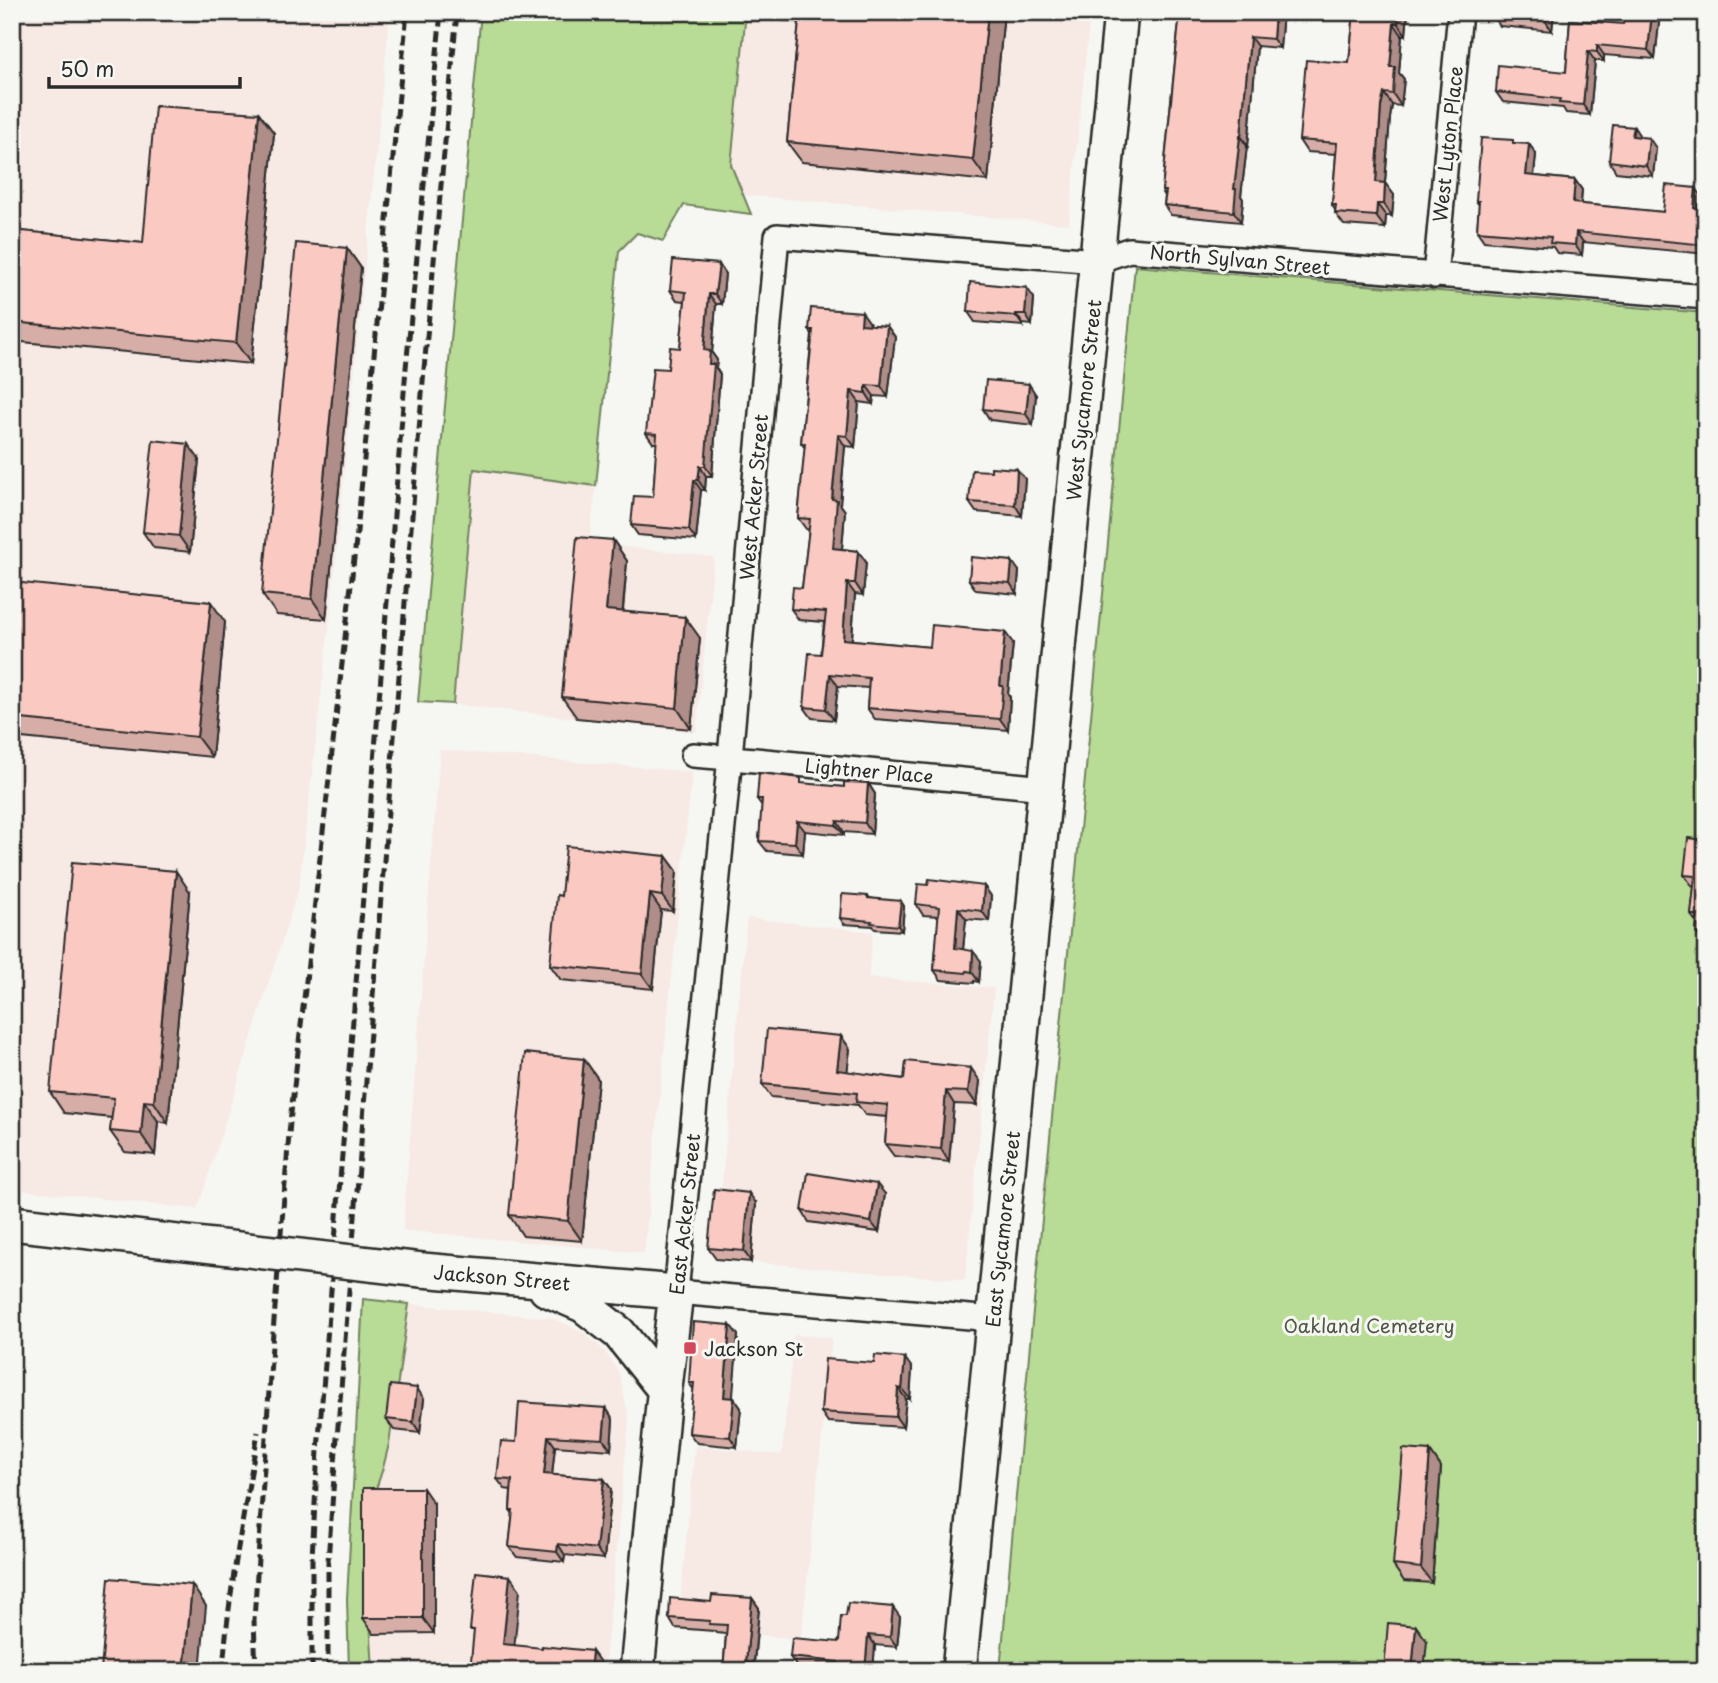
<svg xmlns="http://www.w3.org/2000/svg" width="1718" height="1683" font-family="'Playpen Sans',sans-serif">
<rect width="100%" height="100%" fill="#f6f6f2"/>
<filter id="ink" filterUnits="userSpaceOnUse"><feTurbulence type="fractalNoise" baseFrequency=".0143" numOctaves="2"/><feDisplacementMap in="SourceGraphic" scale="14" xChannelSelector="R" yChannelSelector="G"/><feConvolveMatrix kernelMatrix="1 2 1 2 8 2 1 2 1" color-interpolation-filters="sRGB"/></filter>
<g filter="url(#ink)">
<path fill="#f7e9e4" d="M 12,12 L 390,12 L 329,626 L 299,886 L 201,1199 L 197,1209 L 12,1189 Z
M 746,12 L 1090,12 L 1069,224 L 743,195 L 731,165 Z
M 474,469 L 596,486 L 589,543 L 714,557 L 696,732 L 453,704 Z
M 440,750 L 692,772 L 644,1253 L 403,1230 Z
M 747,918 L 873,932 L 868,978 L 994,988 L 965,1280 L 715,1259 Z
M 409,1304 L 550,1318 L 566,1324 L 587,1335 L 605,1352 L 619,1372 L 629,1420 L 604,1671 L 373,1671 L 370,1619 L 372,1501 L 383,1468 L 389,1444 Z
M 794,1335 L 832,1338 L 801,1639 L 678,1627 L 695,1446 L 782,1455 Z"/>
<path fill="#b8db96" stroke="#728360" stroke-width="2" d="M 481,12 L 746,12 L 731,165 L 751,214 L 684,205 L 663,241 L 637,233 L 619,251 L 596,486 L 474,469 L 453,704 L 418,702 Z
M 1135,266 L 1706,313 L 1706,1671 L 1000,1671 L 1032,1322 Z
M 363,1299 L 409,1304 L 389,1444 L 383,1468 L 372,1501 L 370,1619 L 373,1671 L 349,1671 L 347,1599 Z"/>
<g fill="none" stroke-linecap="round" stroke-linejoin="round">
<g stroke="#2b2b2b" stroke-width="28">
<path id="street" d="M 1435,276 L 1460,12
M 693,755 L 755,760 L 1045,788
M 993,1319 L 676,1292 L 730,757 L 777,236 L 1097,261 L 1129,250 L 1706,297"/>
</g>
<g stroke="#2b2b2b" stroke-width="38">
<path id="secondary" d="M 422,1270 L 676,1292 L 663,1405 L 637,1671
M 546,1289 L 583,1305 L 619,1333 L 664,1389
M 959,1671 L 1121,12"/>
</g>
<use href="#street" stroke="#f6f6f2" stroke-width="23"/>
<use href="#secondary" stroke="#f6f6f2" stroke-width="33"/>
<path stroke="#2b2b2b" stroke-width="5" stroke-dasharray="10 5" stroke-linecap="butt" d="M 223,1671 C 228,1592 245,1509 258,1432
M 256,1671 L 254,1620 L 272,1345 L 290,1122 L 357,532 L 407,12
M 312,1671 L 312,1557 L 318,1450 L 406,368 L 441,12
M 328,1671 L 328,1561 L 336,1450 L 424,369 L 457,12"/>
<g stroke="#2b2b2b" stroke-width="38" stroke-linecap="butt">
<path id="secondary-bridge" d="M 12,1223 L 422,1270"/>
</g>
<use href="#secondary-bridge" stroke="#f6f6f2" stroke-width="33"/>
</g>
<path fill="#d7aea7" stroke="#2b2b2b" stroke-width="2" d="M 745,12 L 1004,12 L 988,181 L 802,162 L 787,142 L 799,22 L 748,17 Z
M 1180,12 L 1283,12 L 1280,48 L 1257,46 L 1248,146 L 1247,146 L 1241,196 L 1243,199 L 1241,222 L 1171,215 L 1164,205 L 1165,196 L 1162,191 Z
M 1354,12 L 1408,12 L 1406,35 L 1402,35 L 1399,73 L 1404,79 L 1401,106 L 1392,105 L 1390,118 L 1385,183 L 1394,195 L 1392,216 L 1386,216 L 1385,228 L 1344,225 L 1335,213 L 1335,210 L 1332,205 L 1336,154 L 1307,152 L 1299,140 L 1349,63 Z
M 1492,12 L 1554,12 L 1552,31 L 1500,26 L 1492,15 Z
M 1631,12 L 1659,12 L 1660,14 L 1655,59 L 1604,55 L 1604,61 L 1595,61 L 1590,115 L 1566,113 L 1563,108 L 1503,102 L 1496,92 L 1566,72 L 1570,20 L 1623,24 L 1630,20 Z
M 259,113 L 274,133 L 251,364 L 12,341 L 12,230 L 143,243 Z
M 1640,137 L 1656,148 L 1653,176 L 1616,172 L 1609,161 Z
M 1515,143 L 1529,144 L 1536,154 L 1534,176 L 1575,180 L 1582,190 L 1581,204 L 1663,212 L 1703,198 L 1702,209 L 1706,209 L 1706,254 L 1583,242 L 1582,255 L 1557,253 L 1553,247 L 1484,241 L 1477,231 L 1479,205 L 1476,201 Z
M 347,248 L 361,268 L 326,619 L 277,615 L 262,594 Z
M 725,274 L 722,304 L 716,304 L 712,353 L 717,360 L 716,368 L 720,374 L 712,476 L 706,476 L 705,490 L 701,490 L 696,540 L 638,535 L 631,525 L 653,497 L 657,443 L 653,443 L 646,433 L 668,369 L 680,348 L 685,301 L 677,300 L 670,290 Z
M 1034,298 L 1032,325 L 1023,324 L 1023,326 L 975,322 L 968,312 Z
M 862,312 L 870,325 L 887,326 L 895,337 L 888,397 L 874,396 L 873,404 L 859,402 L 855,447 L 845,446 L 840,504 L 845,511 L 842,549 L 858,551 L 866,562 L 863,595 L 855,594 L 852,640 L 930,647 L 1013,643 L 1008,694 L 1010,697 L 1008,730 L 875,719 L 867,708 L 869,688 L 838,686 L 834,720 L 812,718 L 804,707 L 821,654 L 824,622 L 799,620 L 791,609 L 802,588 L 809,530 L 806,529 L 798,518 L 805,448 L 801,443 L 812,334 L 809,330 Z
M 1036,395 L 1033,425 L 990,420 L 983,409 Z
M 199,459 L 190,552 L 154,548 L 143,532 Z
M 1025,479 L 1022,516 L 976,512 L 969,502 Z
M 613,540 L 627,561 L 623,611 L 700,638 L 691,729 L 577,718 L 562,697 Z
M 1019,571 L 1017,594 L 976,590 L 969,580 Z
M 12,582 L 225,622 L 212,757 L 12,737 Z
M 868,783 L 875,794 L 872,834 L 844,832 L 844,835 L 805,831 L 803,854 L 767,851 L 759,841 L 762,806 L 757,799 L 806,784 L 844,787 Z
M 1706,840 L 1706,947 L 1696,933 L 1697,923 L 1691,915 L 1694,888 L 1684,875 Z
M 666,856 L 677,871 L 673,911 L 661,910 L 653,989 L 561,980 L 550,965 L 561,896 Z
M 928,885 L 984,886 L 991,896 L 989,921 L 966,919 L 963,950 L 981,961 L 979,982 L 974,981 L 974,983 L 941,980 L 934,970 L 939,916 L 923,915 L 916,904 Z
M 190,892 L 168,1123 L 158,1121 L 155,1155 L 125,1152 L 110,1131 L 112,1118 L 64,1113 L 50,1092 Z
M 870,898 L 904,906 L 902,931 L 875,929 L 873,926 L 844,924 L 840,918 Z
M 841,1036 L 850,1049 L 847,1072 L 904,1079 L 980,1081 L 977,1105 L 954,1104 L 949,1162 L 894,1156 L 885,1144 L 887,1117 L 865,1115 L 858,1105 L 771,1097 L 762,1084 Z
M 584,1059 L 598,1079 L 582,1241 L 523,1236 L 509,1215 Z
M 885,1194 L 879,1232 L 809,1222 L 802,1211 Z
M 756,1203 L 751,1262 L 716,1259 L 708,1248 Z
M 730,1325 L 738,1335 L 732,1398 L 734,1398 L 741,1408 L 737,1447 L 697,1443 L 689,1433 L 694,1390 L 689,1383 Z
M 874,1363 L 912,1368 L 910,1399 L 906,1399 L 903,1427 L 828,1422 L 821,1412 Z
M 424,1399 L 420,1433 L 394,1430 L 386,1419 Z
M 606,1408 L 613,1419 L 611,1450 L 555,1446 L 552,1475 L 604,1479 L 611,1489 L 604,1559 L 565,1555 L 564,1562 L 517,1557 L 509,1547 L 513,1514 L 510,1510 L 511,1490 L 505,1489 L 497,1479 L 516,1442 Z
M 1430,1451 L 1441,1467 L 1432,1583 L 1404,1581 L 1393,1565 Z
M 434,1504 L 434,1633 L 374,1634 L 363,1618 Z
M 752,1598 L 759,1608 L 754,1664 L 766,1665 L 770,1671 L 723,1671 L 726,1634 L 716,1633 L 714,1631 L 675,1628 L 669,1618 L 711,1602 Z
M 846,1616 L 900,1617 L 897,1647 L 875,1645 L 873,1671 L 829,1671 L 797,1667 L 790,1657 L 839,1642 Z"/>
<path fill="#af8d88" stroke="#2b2b2b" stroke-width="2" d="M 988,12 L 1004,12 L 988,181 L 973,160 Z
M 1275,12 L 1283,12 L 1280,48 L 1273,39 Z
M 1399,12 L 1408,12 L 1406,35 L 1398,23 Z
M 1546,12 L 1554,12 L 1552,31 L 1545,20 Z
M 1652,12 L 1659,12 L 1660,14 L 1655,59 L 1648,50 Z
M 1394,23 L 1402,35 L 1399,73 L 1404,79 L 1401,106 L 1393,94 L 1390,67 Z
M 1250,37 L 1257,46 L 1248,146 L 1241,136 Z
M 1597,45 L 1604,55 L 1604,61 L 1597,52 Z
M 1588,51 L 1595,61 L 1590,115 L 1583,105 Z
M 1384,93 L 1392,105 L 1390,118 L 1384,194 L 1376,182 L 1381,106 Z
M 259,113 L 274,133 L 251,364 L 236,343 Z
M 1634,127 L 1641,138 L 1632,136 Z
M 1240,136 L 1247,146 L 1241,196 L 1243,199 L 1241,222 L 1234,212 L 1234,189 Z
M 1649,138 L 1656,148 L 1653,176 L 1646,166 Z
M 1529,144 L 1536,154 L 1533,185 L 1526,175 Z
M 1575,180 L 1582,190 L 1580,213 L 1573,203 Z
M 1385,183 L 1394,195 L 1392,216 L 1384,204 Z
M 1696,188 L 1703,198 L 1701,219 L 1694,208 Z
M 1377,204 L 1386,216 L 1385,228 L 1376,216 Z
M 1576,232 L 1583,242 L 1582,255 L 1575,245 Z
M 347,248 L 361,268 L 326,619 L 312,599 Z
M 719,264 L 725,274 L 722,304 L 715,294 Z
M 1027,288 L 1034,298 L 1032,325 L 1025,314 Z
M 709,294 L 716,304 L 712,353 L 717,360 L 716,368 L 720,374 L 712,476 L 705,466 L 704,350 Z
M 862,312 L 870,323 L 869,335 L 861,324 Z
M 1016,314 L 1023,324 L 1023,326 L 1016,316 Z
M 887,326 L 895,337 L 888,397 L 881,386 Z
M 1029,384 L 1036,395 L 1033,425 L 1026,414 Z
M 866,385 L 874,396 L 873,404 L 866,393 Z
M 851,391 L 859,402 L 855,447 L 847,436 Z
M 838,435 L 845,446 L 840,504 L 845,511 L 841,560 L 833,548 L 832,499 Z
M 188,444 L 199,459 L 190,552 L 179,536 Z
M 700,466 L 706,476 L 705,490 L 698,480 Z
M 1017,469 L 1025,479 L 1022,516 L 1015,505 Z
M 694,480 L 701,490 L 696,540 L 689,530 Z
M 613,540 L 627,561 L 621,630 L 606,610 Z
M 858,551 L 866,562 L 863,595 L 855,583 Z
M 1012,561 L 1019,571 L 1017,594 L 1010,583 Z
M 847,583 L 855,594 L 851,650 L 843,639 Z
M 211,602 L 225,622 L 212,757 L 197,737 Z
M 685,617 L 700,638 L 691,729 L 677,708 Z
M 1005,632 L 1013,643 L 1008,694 L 1010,697 L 1008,730 L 1000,719 L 1000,686 Z
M 830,674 L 838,686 L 834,720 L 826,709 Z
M 868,783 L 875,794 L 872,834 L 865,823 Z
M 797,821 L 805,831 L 803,854 L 795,843 Z
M 837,821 L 844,832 L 844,835 L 836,825 Z
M 666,856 L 677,871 L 673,911 L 662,896 Z
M 176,871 L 190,892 L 168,1123 L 154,1102 Z
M 984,886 L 991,896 L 989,921 L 982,911 Z
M 650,894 L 661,910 L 653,989 L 642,974 Z
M 901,901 L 904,906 L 902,931 L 898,926 Z
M 958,908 L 966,919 L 962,959 L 955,948 Z
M 973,951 L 981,961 L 979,982 L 972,972 Z
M 841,1036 L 850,1049 L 846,1083 L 837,1070 Z
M 584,1059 L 598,1079 L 582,1241 L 568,1221 Z
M 971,1068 L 980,1081 L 977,1105 L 968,1092 Z
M 946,1091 L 954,1104 L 949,1162 L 941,1149 Z
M 144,1101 L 158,1121 L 155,1155 L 141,1134 Z
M 877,1184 L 885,1194 L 879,1232 L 871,1222 Z
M 749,1193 L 756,1203 L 751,1262 L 744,1251 Z
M 730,1325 L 738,1335 L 732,1407 L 724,1397 Z
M 905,1358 L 912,1368 L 910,1399 L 902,1389 Z
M 417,1388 L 424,1399 L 420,1433 L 413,1422 Z
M 898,1388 L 906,1399 L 903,1427 L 896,1417 Z
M 734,1398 L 741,1408 L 737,1447 L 730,1437 Z
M 606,1408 L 613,1419 L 611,1450 L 603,1439 Z
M 548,1436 L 555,1446 L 551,1485 L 544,1474 Z
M 1430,1451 L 1441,1467 L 1432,1583 L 1421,1568 Z
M 604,1479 L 611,1489 L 604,1559 L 596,1549 Z
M 423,1488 L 434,1504 L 434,1633 L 423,1618 Z
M 558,1544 L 565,1555 L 564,1562 L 557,1552 Z
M 510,1576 L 520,1590 L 513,1659 L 503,1644 Z
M 192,1585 L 206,1606 L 200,1671 L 184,1671 Z
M 752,1598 L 759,1608 L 753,1671 L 746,1663 Z
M 893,1607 L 900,1617 L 897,1647 L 890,1637 Z
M 1416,1626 L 1427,1641 L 1424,1671 L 1412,1671 Z
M 868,1635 L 875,1645 L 873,1671 L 865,1671 Z
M 592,1651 L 602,1665 L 601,1671 L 590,1671 Z"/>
<path fill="#facac2" stroke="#2b2b2b" stroke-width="2" d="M 800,12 L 988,12 L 973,160 L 787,142 Z
M 1180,12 L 1275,12 L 1273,39 L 1250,37 L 1241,136 L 1240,136 L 1234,189 L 1236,189 L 1234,212 L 1164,205 L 1166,191 L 1162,191 Z
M 1354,12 L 1399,12 L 1398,23 L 1394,23 L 1390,67 L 1395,67 L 1393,94 L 1384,93 L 1381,106 L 1376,182 L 1385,183 L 1384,204 L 1377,204 L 1376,216 L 1335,213 L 1336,205 L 1332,205 L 1337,143 L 1299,140 L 1306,60 L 1349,63 Z
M 1492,12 L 1546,12 L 1545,20 L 1492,15 Z
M 1631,12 L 1652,12 L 1648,50 L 1597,45 L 1597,52 L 1588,51 L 1583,105 L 1559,103 L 1560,99 L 1496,92 L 1498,65 L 1566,72 L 1570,20 L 1623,24 L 1624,19 L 1630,20 Z
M 155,106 L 259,113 L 236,343 L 12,322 L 12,230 L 143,243 Z
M 1613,125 L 1634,127 L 1632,136 L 1649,138 L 1646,166 L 1609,161 Z
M 1481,138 L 1513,140 L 1513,143 L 1529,144 L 1526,175 L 1575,180 L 1573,203 L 1663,212 L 1666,185 L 1696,188 L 1694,208 L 1706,209 L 1706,245 L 1576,232 L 1575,245 L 1550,243 L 1551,237 L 1477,231 L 1479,201 L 1476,201 Z
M 296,243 L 347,248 L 312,599 L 262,594 Z
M 673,260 L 719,264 L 715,294 L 709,294 L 704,350 L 710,351 L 709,364 L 714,364 L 705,466 L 700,466 L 698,480 L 694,480 L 689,530 L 631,525 L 634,496 L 653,497 L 657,434 L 646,433 L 653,368 L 668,369 L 670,347 L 680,348 L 686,292 L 670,290 Z
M 970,282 L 1027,288 L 1025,314 L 1016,314 L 1016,316 L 968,312 Z
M 811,308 L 862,312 L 861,324 L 887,326 L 881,386 L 866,385 L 866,393 L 851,391 L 847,436 L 838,435 L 832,499 L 837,500 L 833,548 L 858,551 L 855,583 L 847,583 L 843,639 L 930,647 L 932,625 L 1005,632 L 1000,686 L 1003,686 L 1000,719 L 867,708 L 869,678 L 830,674 L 826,709 L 804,707 L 809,653 L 821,654 L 826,612 L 791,609 L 793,587 L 802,588 L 810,519 L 798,518 L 805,443 L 801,443 L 813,330 L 809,330 Z
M 986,380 L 1029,384 L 1026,414 L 983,409 Z
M 153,440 L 188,444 L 179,536 L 143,532 Z
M 991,467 L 1017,469 L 1015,505 L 969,502 L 972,470 L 991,471 Z
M 577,537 L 613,540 L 606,610 L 685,617 L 677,708 L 562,697 Z
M 971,557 L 1012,561 L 1010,583 L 969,580 Z
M 12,582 L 211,602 L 197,737 L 12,718 Z
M 759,773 L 801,778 L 801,783 L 844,787 L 844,782 L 868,783 L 865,823 L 837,821 L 836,825 L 797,821 L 795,843 L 759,841 L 762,799 L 757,799 Z
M 1688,838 L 1706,840 L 1706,934 L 1696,933 L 1698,915 L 1691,915 L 1695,876 L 1684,875 Z
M 566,846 L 666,856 L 662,896 L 650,894 L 642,974 L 550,965 L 557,895 L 561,896 Z
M 72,862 L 176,871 L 154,1102 L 144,1101 L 141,1134 L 110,1131 L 114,1098 L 50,1092 Z
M 929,879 L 984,886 L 982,911 L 958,908 L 955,948 L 973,951 L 972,972 L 967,971 L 966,973 L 934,970 L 939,907 L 916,904 L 918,884 L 928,885 Z
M 842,894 L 868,896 L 868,898 L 901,901 L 898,926 L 871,923 L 872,921 L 840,918 Z
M 767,1029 L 841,1036 L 837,1070 L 904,1079 L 906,1061 L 971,1068 L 968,1092 L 946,1091 L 941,1149 L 885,1144 L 888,1105 L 856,1102 L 857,1093 L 762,1084 Z
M 525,1053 L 584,1059 L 568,1221 L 509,1215 Z
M 808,1173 L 877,1184 L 871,1222 L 802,1211 Z
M 714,1189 L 749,1193 L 744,1251 L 708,1248 Z
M 693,1322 L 730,1325 L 724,1397 L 734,1398 L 730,1437 L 689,1433 L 694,1383 L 689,1383 Z
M 875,1355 L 905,1358 L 902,1389 L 898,1388 L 896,1417 L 821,1412 L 825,1359 L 874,1363 Z
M 390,1385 L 417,1388 L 413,1422 L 386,1419 Z
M 519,1402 L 606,1408 L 603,1439 L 548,1436 L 544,1474 L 604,1479 L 596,1549 L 558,1544 L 557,1552 L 509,1547 L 513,1510 L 510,1510 L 512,1480 L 497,1479 L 501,1441 L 516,1442 Z
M 1403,1449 L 1430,1451 L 1421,1568 L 1393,1565 Z
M 363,1488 L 423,1488 L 423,1618 L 363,1618 Z
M 476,1572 L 510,1576 L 503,1644 L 542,1648 L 542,1646 L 592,1651 L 590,1671 L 470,1671 L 474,1630 L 470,1630 Z
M 109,1578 L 192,1585 L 184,1671 L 101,1671 Z
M 712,1595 L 752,1598 L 746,1663 L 766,1665 L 766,1671 L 723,1671 L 727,1625 L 709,1624 L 710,1621 L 669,1618 L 670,1598 L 711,1602 Z
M 848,1603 L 893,1607 L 890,1637 L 868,1635 L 865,1671 L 837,1671 L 838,1662 L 790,1657 L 792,1638 L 839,1642 L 841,1616 L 846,1616 Z
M 1388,1623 L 1416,1626 L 1412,1671 L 1384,1671 Z"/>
</g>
<rect fill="#d1495b" stroke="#f6f6f2" stroke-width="2.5" x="683" y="1341" width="14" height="14" rx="3.5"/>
<g text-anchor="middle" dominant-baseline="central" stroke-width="6" stroke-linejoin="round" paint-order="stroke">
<g font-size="19" fill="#2b2b2b" stroke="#f6f6f2">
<text transform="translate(1447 144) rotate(-84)">West Lyton Place</text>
<text transform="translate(1240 259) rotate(5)">North Sylvan Street</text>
<text transform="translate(1083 400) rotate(-84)">West Sycamore Street</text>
<text transform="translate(753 497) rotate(-85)">West Acker Street</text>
<text transform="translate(869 770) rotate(5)">Lightner Place</text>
<text transform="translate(684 1214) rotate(-84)">East Acker Street</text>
<text transform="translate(1002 1229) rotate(-84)">East Sycamore Street</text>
<text transform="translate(502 1277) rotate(5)">Jackson Street</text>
</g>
<g font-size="19" fill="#4e5746" stroke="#f6f6f2">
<text x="1369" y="1325">Oakland Cemetery</text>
</g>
<g font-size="19" fill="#2b2b2b" stroke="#f6f6f2" text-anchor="start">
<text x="704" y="1348">Jackson St</text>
</g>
</g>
<rect width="1718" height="1683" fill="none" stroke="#f6f6f2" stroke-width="42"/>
<rect x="21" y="21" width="1676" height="1641" fill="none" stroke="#2b2b2b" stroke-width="2.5" filter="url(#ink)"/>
<path d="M49 77v10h191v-10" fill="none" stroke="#2b2b2b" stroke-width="3.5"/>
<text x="60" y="77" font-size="21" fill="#2b2b2b" stroke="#f6f6f2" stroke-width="5" paint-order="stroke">50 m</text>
</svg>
